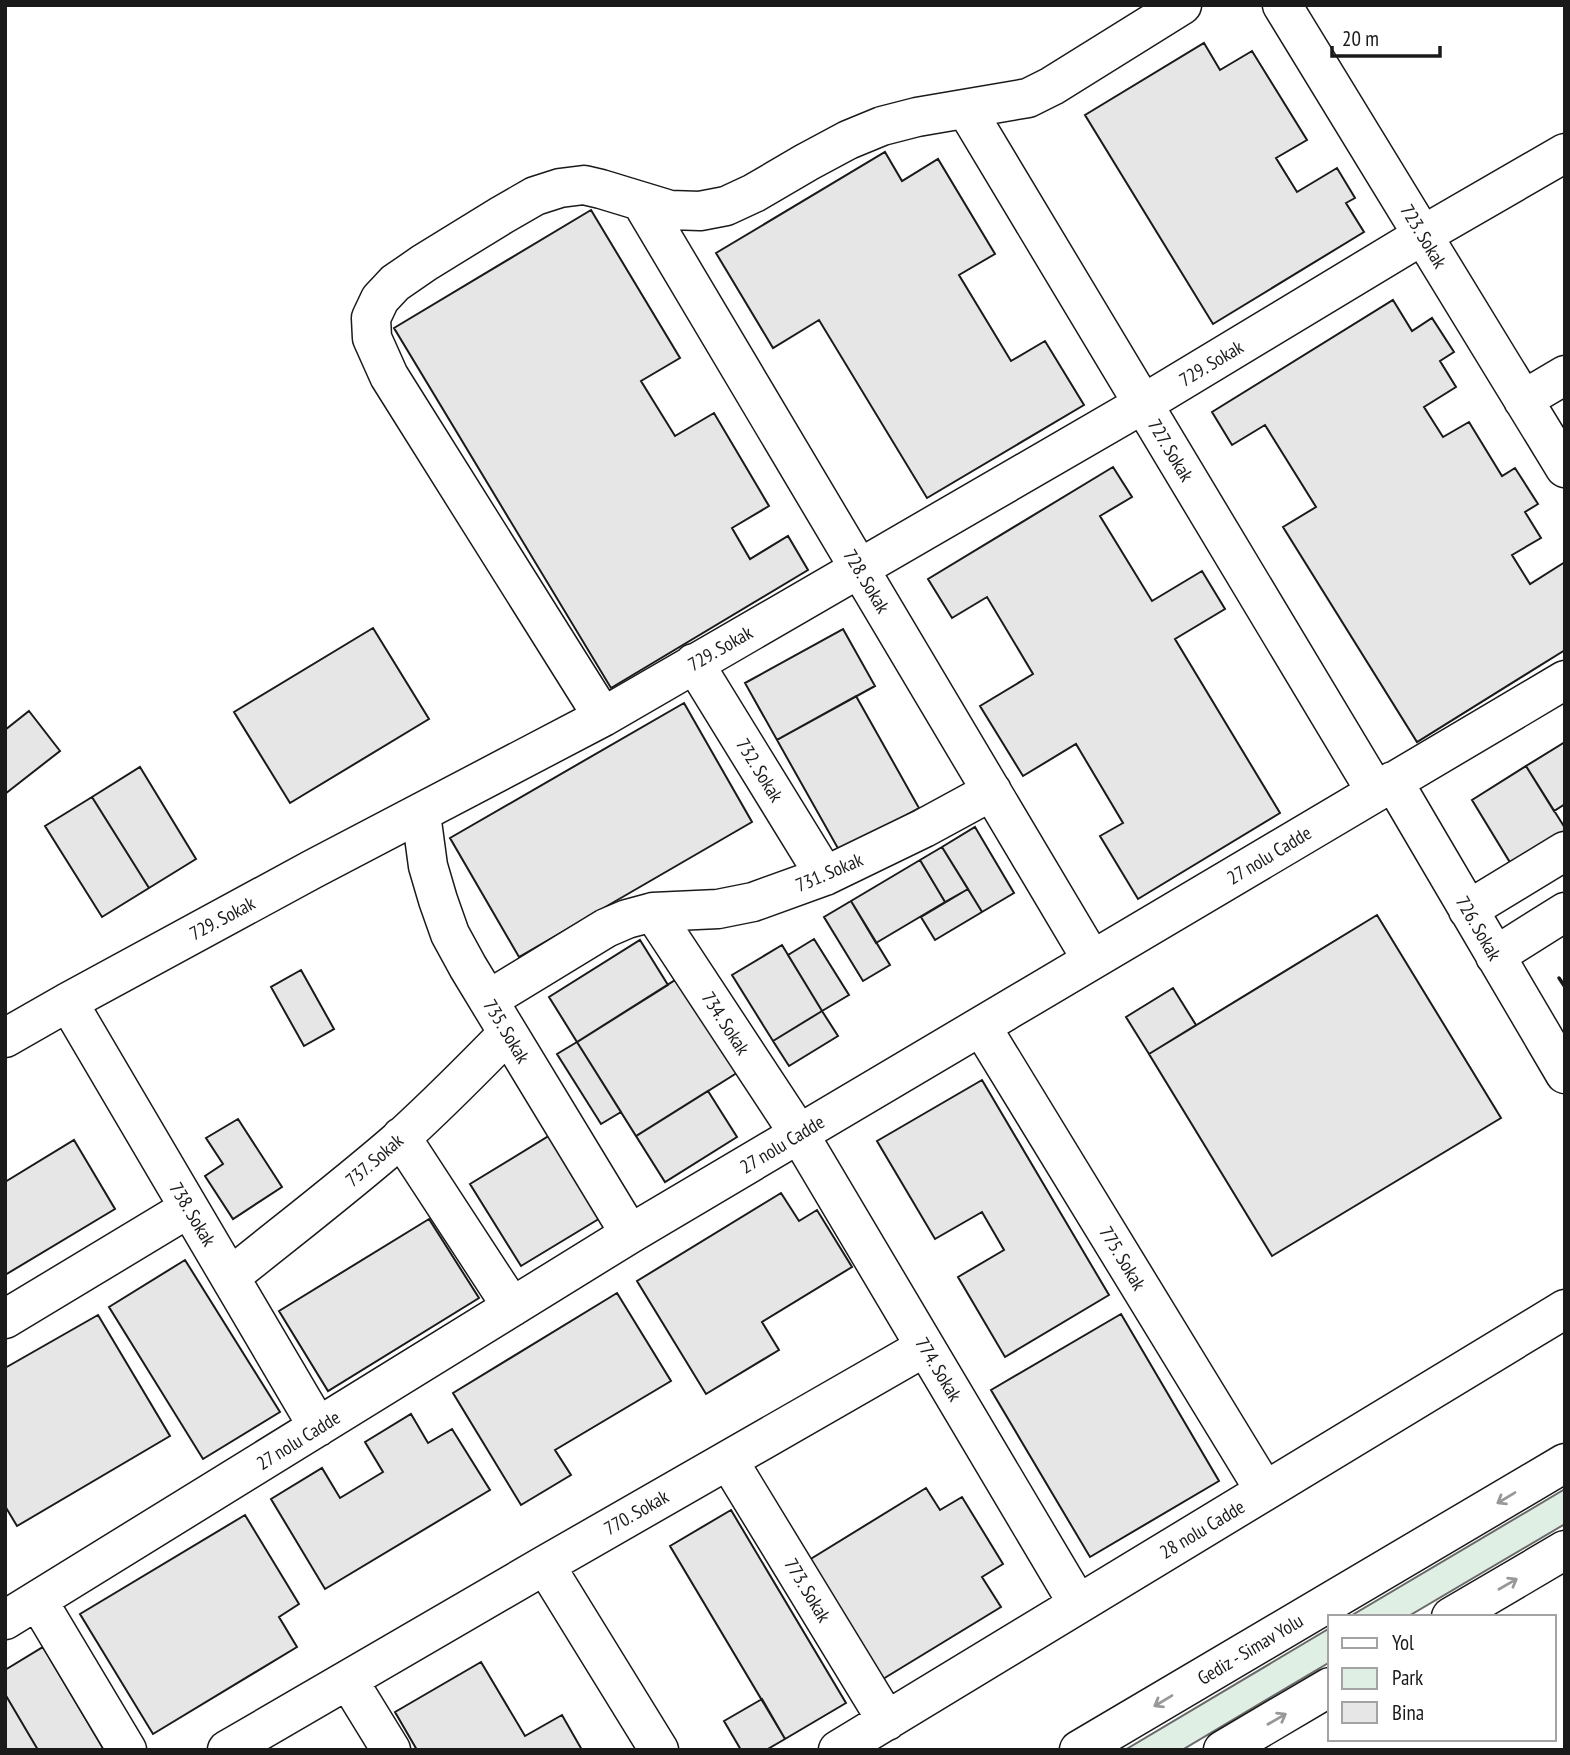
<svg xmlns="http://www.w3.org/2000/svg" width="1570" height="1755" font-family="'PT Sans Narrow',sans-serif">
<rect width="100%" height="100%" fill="#fff"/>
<path fill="#e0efe3" stroke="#6a6a6a" stroke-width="2" d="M 1565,1489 L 1565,1524 L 1407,1617 L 1349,1617 Z
M 1330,1628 L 1330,1662 L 1182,1750 L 1125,1750 Z"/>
<path fill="#e6e6e6" stroke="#1a1a1a" stroke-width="2" d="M 1204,43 L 1220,70 L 1252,51 L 1307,140 L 1276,158 L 1297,192 L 1337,168 L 1355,198 L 1346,203 L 1364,232 L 1213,324 L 1085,115 Z
M 885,152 L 902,181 L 938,159 L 995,254 L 959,275 L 1011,361 L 1045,341 L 1084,405 L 927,498 L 819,320 L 773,348 L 716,253 Z
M 591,210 L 680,358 L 641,381 L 675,436 L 714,413 L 769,506 L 732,528 L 750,559 L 788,536 L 808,570 L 611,688 L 394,328 Z
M 1393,300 L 1412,331 L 1432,318 L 1454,352 L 1440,361 L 1456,387 L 1424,407 L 1443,437 L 1469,422 L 1502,476 L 1515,468 L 1538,504 L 1525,512 L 1541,538 L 1512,555 L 1530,584 L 1565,562 L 1565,650 L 1417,742 L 1283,527 L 1316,507 L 1265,425 L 1232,445 L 1212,412 Z
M 1113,467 L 1132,497 L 1100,516 L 1152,601 L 1202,571 L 1225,609 L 1175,639 L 1280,813 L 1138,899 L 1100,836 L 1123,823 L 1076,744 L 1023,776 L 980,706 L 1033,674 L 987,597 L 952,618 L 928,579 Z
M 373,628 L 429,719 L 290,803 L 234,712 Z
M 843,629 L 875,686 L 777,740 L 745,683 Z
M 856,696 L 919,808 L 840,852 L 777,740 Z
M 684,703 L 752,822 L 519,957 L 450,838 Z
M 29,711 L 60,751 L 5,794 L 5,730 Z
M 1565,742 L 1565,804 L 1554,811 L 1526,766 Z
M 1526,766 L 1565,828 L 1565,831 L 1511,864 L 1472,800 Z
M 140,767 L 196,859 L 149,888 L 92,797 Z
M 92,797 L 149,888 L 102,917 L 45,826 Z
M 975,827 L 1014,893 L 982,912 L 942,847 Z
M 942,847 L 968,889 L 945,902 L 920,860 Z
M 920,860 L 945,902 L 876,943 L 851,901 Z
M 968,889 L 982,912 L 935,940 L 921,917 Z
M 851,901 L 890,965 L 863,981 L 824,917 Z
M 1377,915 L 1501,1118 L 1272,1256 L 1149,1054 Z
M 814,939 L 849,995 L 822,1011 L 788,955 Z
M 640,940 L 668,985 L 577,1042 L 549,997 Z
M 782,945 L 822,1011 L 773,1041 L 732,975 Z
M 301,970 L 334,1029 L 304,1046 L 271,987 Z
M 680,977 L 740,1071 L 636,1136 L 577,1042 Z
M 1173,988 L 1196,1025 L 1149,1054 L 1126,1017 Z
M 822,1011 L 838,1036 L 789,1066 L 773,1041 Z
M 577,1042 L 621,1112 L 601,1124 L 557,1054 Z
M 982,1080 L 1109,1295 L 1005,1357 L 958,1277 L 1004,1250 L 982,1212 L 935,1239 L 877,1141 Z
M 708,1091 L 737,1137 L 665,1182 L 636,1136 Z
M 238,1119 L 282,1187 L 233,1219 L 205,1176 L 223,1164 L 206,1138 Z
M 552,1134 L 602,1217 L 521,1266 L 470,1184 Z
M 74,1140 L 115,1209 L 5,1275 L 5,1182 Z
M 781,1193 L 799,1221 L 817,1210 L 852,1267 L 762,1322 L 779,1350 L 706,1394 L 637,1281 Z
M 429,1219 L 479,1298 L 328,1391 L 279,1311 Z
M 185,1260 L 280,1412 L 203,1459 L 109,1307 Z
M 617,1293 L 671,1381 L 555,1450 L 571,1475 L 521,1505 L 453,1393 Z
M 1121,1314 L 1219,1481 L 1090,1557 L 991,1390 Z
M 98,1315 L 170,1436 L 17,1526 L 5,1506 L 5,1368 Z
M 411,1414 L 428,1443 L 452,1429 L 490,1490 L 325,1589 L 271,1499 L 322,1468 L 340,1498 L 383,1472 L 365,1442 Z
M 926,1488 L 940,1510 L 962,1497 L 1003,1564 L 982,1577 L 1001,1607 L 883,1679 L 809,1560 Z
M 731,1510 L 846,1703 L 785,1739 L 670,1546 Z
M 245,1515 L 299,1604 L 279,1617 L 297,1647 L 153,1734 L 80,1614 Z
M 43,1647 L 104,1750 L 38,1750 L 5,1694 L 5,1670 Z
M 481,1662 L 525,1736 L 562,1715 L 582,1750 L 417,1750 L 395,1712 Z
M 5,1694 L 38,1750 L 5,1750 Z
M 762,1699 L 785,1739 L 766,1750 L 741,1750 L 724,1721 Z"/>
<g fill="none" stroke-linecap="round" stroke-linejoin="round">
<g stroke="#1a1a1a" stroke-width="41">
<path id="minor" d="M 1282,5 L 1565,468
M 966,109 L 1376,792
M 642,203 L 1092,960
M 1523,400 L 1565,375
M 694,663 L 825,876
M 603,717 L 389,376 L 372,338 L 371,318 L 380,299 L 395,283 L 424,263 L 502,215 L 535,196 L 560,188 L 584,185 L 601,189 L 670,210 L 700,211 L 726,206 L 754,193 L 807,162 L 848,140 L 882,126 L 917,117 L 1028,98 L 1052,86 L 1182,5
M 1393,781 L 1565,1074
M 421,814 L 428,866 L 438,900 L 450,934 L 468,967 L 630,1234
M 1468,910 L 1565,851
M 653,912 L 799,1134 L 1078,1604
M 1495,956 L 1565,912
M 488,1000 L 606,928 L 627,919 L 653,912 L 718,909 L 753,902 L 825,876 L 924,828 L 992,791
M 68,1002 L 318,1427
M 981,1026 L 1265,1491
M 5,1038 L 68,1002 L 313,869 L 603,717 L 1143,404 L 1423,235 L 1565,153
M 401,1137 L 512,1307
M 230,1277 C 287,1231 346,1186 401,1138 C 438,1104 473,1069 508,1033
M 5,1319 L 189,1208
M 728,1460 L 887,1721
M 545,1565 L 659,1750
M 38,1601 L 127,1750
M 5,1620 L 630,1234 L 1565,680
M 348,1680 L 391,1750
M 227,1750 L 545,1565 L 925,1347
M 838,1750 L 1565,1309"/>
</g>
<g stroke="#1a1a1a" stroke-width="41">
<path id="highway" d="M 1451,1617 L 1565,1550
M 1079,1750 L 1565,1463
M 1223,1750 L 1330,1687"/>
</g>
<use href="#minor" stroke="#fff" stroke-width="38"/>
<use href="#highway" stroke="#fff" stroke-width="38"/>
<path stroke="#1a1a1a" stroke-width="3.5" d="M 1559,978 L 1565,987"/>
</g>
<defs><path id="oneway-shaft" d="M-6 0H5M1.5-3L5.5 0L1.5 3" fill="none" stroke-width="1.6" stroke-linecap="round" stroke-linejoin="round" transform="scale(1.75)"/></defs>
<g stroke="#989898">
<use href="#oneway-shaft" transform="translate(1506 1498) rotate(149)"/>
<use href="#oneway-shaft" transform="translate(1508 1584) rotate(-30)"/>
<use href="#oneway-shaft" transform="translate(1163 1701) rotate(149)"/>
<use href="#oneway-shaft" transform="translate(1277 1719) rotate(-30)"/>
</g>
<g text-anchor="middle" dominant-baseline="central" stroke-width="5" stroke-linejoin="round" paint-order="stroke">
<g font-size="19" fill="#1a1a1a" stroke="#fff">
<text transform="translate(1424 236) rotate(59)">723. Sokak</text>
<text transform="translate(1211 363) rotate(-31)">729. Sokak</text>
<text transform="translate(1171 450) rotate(59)">727. Sokak</text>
<text transform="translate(867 581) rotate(59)">728. Sokak</text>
<text transform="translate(720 648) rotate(-30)">729. Sokak</text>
<text transform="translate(760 770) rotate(58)">732. Sokak</text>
<text transform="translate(1269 855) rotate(-31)">27 nolu Cadde</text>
<text transform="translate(829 872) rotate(-23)">731. Sokak</text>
<text transform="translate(222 918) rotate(-28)">729. Sokak</text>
<text transform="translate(1479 928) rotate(60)">726. Sokak</text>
<text transform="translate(726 1023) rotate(57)">734. Sokak</text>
<text transform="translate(507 1031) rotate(59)">735. Sokak</text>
<text transform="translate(782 1144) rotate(-31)">27 nolu Cadde</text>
<text transform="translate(374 1160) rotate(-41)">737. Sokak</text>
<text transform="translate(193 1214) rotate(59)">738. Sokak</text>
<text transform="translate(1123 1258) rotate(59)">775. Sokak</text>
<text transform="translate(939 1369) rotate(59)">774. Sokak</text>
<text transform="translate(298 1440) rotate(-32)">27 nolu Cadde</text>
<text transform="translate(636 1512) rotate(-30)">770. Sokak</text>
<text transform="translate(1202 1529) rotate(-31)">28 nolu Cadde</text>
<text transform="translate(808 1590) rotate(59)">773. Sokak</text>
<text transform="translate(1250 1649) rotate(-31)">Gediz - Simav Yolu</text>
</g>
</g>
<rect width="1570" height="1755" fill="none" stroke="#1a1a1a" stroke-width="14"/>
<rect x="1328" y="1615" width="228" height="126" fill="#ffffff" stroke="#a3a3a3" stroke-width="2"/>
<rect x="1342" y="1638" width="35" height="10" fill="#ffffff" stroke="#a3a3a3" stroke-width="2"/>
<text x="1392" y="1650" font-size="21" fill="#1a1a1a">Yol</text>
<rect x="1342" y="1668" width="35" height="21" fill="#e0efe3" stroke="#a3a3a3" stroke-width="2"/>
<text x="1392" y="1685" font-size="21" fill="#1a1a1a">Park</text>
<rect x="1342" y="1702" width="35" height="21" fill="#e6e6e6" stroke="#a3a3a3" stroke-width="2"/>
<text x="1392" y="1720" font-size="21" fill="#1a1a1a">Bina</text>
<path d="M1332 46v10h108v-10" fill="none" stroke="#1a1a1a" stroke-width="3.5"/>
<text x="1342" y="46" font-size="21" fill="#1a1a1a" stroke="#ffffff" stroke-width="5" paint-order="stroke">20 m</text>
</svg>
